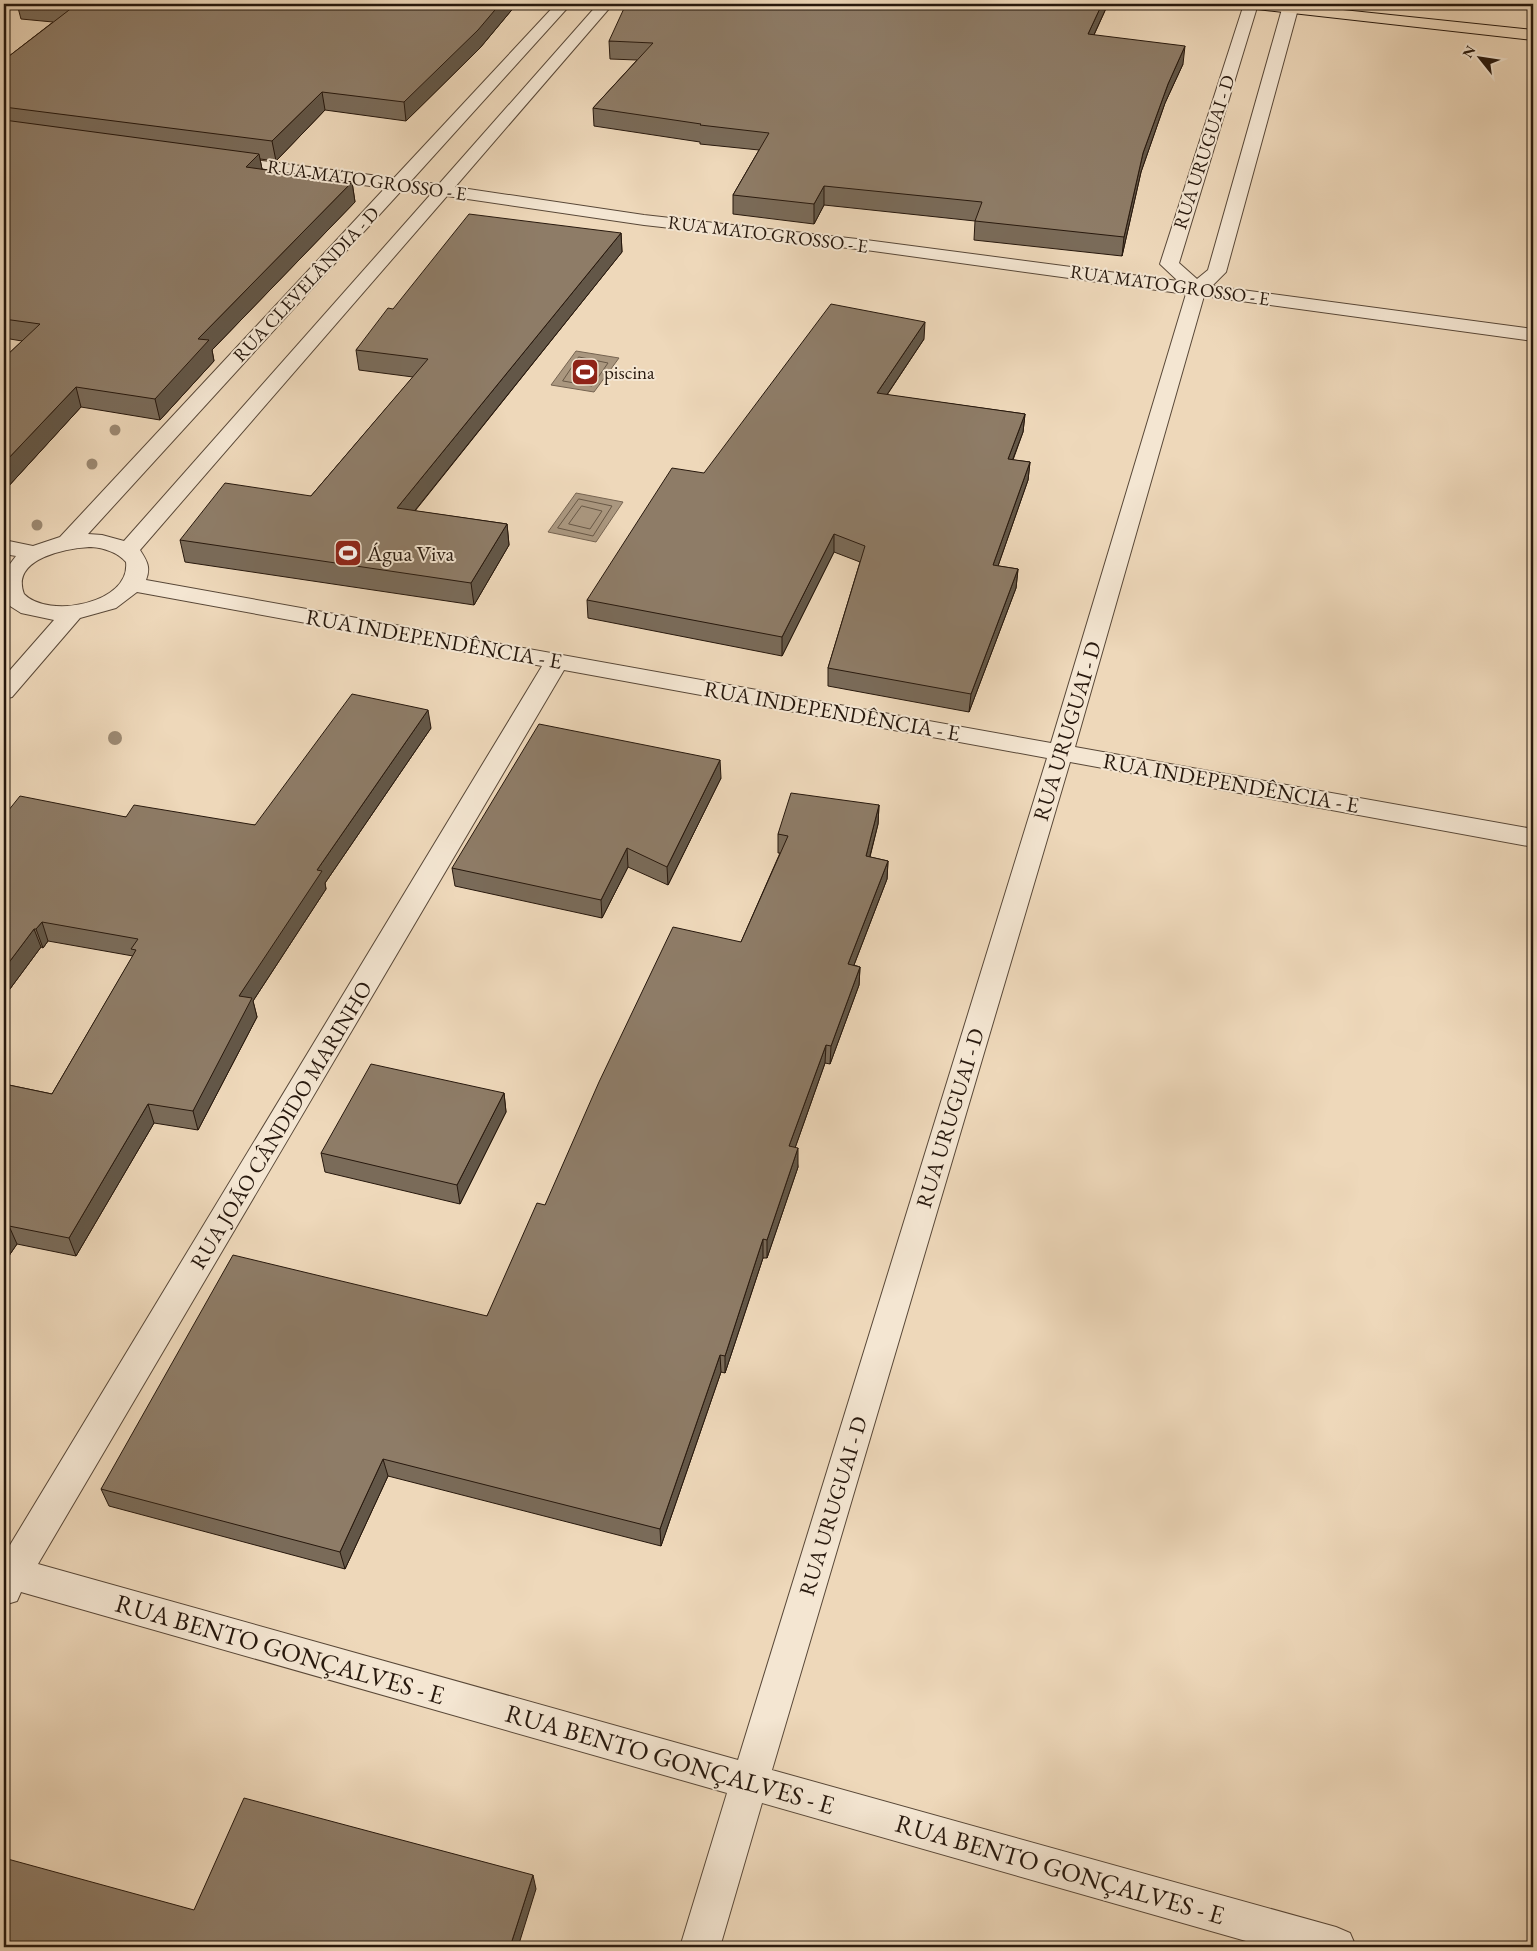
<svg xmlns="http://www.w3.org/2000/svg" width="1537" height="1951" font-family="'EB Garamond',serif">
<rect width="100%" height="100%" fill="#eed8ba"/>
<filter id="stains"><feTurbulence type="fractalNoise" baseFrequency=".004" numOctaves="4"/><feColorMatrix values="0 0 0 0 .2 0 0 0 0 .09 0 0 0 0 .02 0 0 0 .5 -.17"/></filter>
<radialGradient id="worn" r=".72"><stop offset=".6" stop-color="#630" stop-opacity="0"/><stop offset="1" stop-color="#630" stop-opacity=".3"/></radialGradient>
<path fill="#aa977f" stroke="#766451" d="M 576,351 L 619,358 L 594,392 L 551,385 Z
M 576,493 L 623,502 L 596,542 L 548,532 Z"/>
<g fill="none" stroke-linecap="round" stroke-linejoin="round">
<path stroke="#685846" stroke-width="1" d="M 579,357 L 608,363 L 592,386 L 563,381 Z
M 582,364 L 597,367 L 589,380 L 574,376 Z
M 579,499 L 612,506 L 593,536 L 558,528 Z
M 582,506 L 602,511 L 590,529 L 569,524 Z"/>
<g stroke="#594838" stroke-width="2">
<path id="minor" d="M 556,4 L 571,4 L 411,181 L 439,184 L 598,4 L 613,4 L 455,187 L 644,215 L 866,240 L 1178,281 L 1160,264 L 1244,4 L 1258,4 L 1179,263 L 1197,279 L 1208,270 L 1282,9 L 1285,6 L 1295,6 L 1298,9 L 1226,272 L 1212,286 L 1533,329 L 1533,341 L 1204,296 L 1075,747 L 1533,829 L 1533,847 L 1070,762 L 772,1770 L 1336,1927 L 1350,1933 L 1356,1947 L 1267,1947 L 762,1803 L 720,1947 L 680,1947 L 727,1793 L 21,1592 L 17,1601 L 4,1605 L 4,1555 L 542,666 L 137,592 L 116,608 L 80,618 L 12,697 L 4,699 L 4,677 L 54,620 L 21,613 L 10,606 L 4,598 L 4,572 L 16,556 L 4,554 L 4,540 L 33,546 L 60,537 L 385,188 L 224,166 L 218,165 L 216,161 L 218,157 L 224,156 L 394,178 ZM 402,190 L 431,194 L 124,541 L 102,535 L 88,534 ZM 447,196 L 644,225 L 866,250 L 1186,294 L 1051,743 L 146,580 C 151,567 147,561 140,550 ZM 91,547 C 104,548 117,552 126,562 C 131,604 48,619 24,594 C 10,558 68,548 91,547 ZM 564,670 L 1047,758 L 738,1760 L 38,1564 Z"/>
</g>
<g stroke="#27180d" stroke-width="2">
<path id="major" d="M 1240,4 L 1286,4 L 1533,30 L 1533,40 L 1247,8 L 1242,7 Z"/>
</g>
<use href="#minor" fill="#f4e6d2" fill-rule="evenodd"/>
<use href="#major" fill="#eed8ba" fill-rule="evenodd"/>
</g>
<g fill="#9c8972">
<circle cx="115" cy="430" r="5.5"/>
<circle cx="92" cy="464" r="5.5"/>
<circle cx="37" cy="525" r="5.5"/>
<circle cx="115" cy="738" r="7"/>
</g>
<path fill="#7a6b59" stroke="#27180d" d="M 17,4 L 537,4 L 532,8 L 515,6 L 480,48 L 406,121 L 325,110 L 276,161 L 260,159 L 262,169 L 352,182 L 355,202 L 212,350 L 214,361 L 160,420 L 81,407 L 6,489 L 4,489 L 4,358 L 22,341 L 4,338 L 4,60 L 53,22 L 21,19 Z
M 1108,4 L 1094,35 L 1183,64 L 1165,103 L 1141,172 L 1122,256 L 974,240 L 975,221 L 824,205 L 814,224 L 733,214 L 733,195 L 759,150 L 700,144 L 700,142 L 594,126 L 593,108 L 637,60 L 610,59 L 609,41 Z
M 621,233 L 622,252 L 415,511 L 507,524 L 509,545 L 474,605 L 185,562 L 180,540 L 311,496 L 413,377 L 359,370 L 356,350 L 393,309 Z
M 924,339 L 887,395 L 1025,414 L 1023,432 L 1013,460 L 1030,462 L 1028,480 L 998,566 L 1018,569 L 1016,588 L 969,712 L 828,686 L 828,668 L 860,562 L 834,552 L 782,656 L 588,618 L 587,600 L 704,473 Z
M 431,728 L 325,883 L 326,889 L 253,1001 L 257,1017 L 198,1130 L 154,1123 L 76,1256 L 17,1244 L 4,1263 L 4,1084 L 52,1094 L 133,956 L 48,941 L 43,948 L 41,947 L 4,997 L 4,816 L 126,817 L 255,825 Z
M 721,778 L 668,885 L 628,867 L 602,918 L 455,886 L 452,868 Z
M 879,805 L 878,824 L 870,857 L 888,861 L 887,879 L 854,965 L 860,967 L 859,985 L 830,1064 L 825,1063 L 795,1148 L 798,1167 L 767,1258 L 763,1258 L 725,1373 L 721,1372 L 661,1546 L 388,1476 L 345,1569 L 109,1506 L 101,1489 L 487,1316 L 545,1205 L 741,942 L 780,853 L 778,853 L 778,834 Z
M 504,1093 L 506,1112 L 460,1204 L 325,1172 L 321,1153 Z"/>
<path fill="#635748" stroke="#27180d" d="M 500,4 L 514,4 L 515,6 L 480,48 L 406,121 L 404,102 Z
M 532,4 L 537,4 L 532,8 Z
M 1102,4 L 1108,4 L 1086,52 L 1088,34 Z
M 1185,46 L 1183,64 L 1165,103 L 1141,172 L 1122,256 L 1124,237 L 1143,153 L 1168,84 Z
M 322,92 L 325,110 L 276,161 L 272,141 Z
M 259,154 L 263,174 L 246,167 Z
M 352,182 L 355,202 L 212,350 L 214,361 L 160,420 L 155,399 L 198,339 Z
M 824,186 L 824,205 L 814,224 L 814,204 Z
M 621,233 L 622,252 L 400,529 L 397,508 Z
M 925,322 L 924,339 L 876,411 L 877,393 Z
M 76,387 L 81,407 L 6,489 L 4,481 L 4,463 Z
M 1025,414 L 1023,432 L 1006,477 L 1008,459 Z
M 1030,462 L 1028,480 L 992,583 L 993,565 Z
M 507,524 L 509,545 L 474,605 L 471,583 Z
M 834,534 L 834,552 L 782,656 L 782,637 Z
M 1018,569 L 1016,588 L 969,712 L 971,694 Z
M 428,710 L 431,728 L 325,883 L 326,889 L 253,1001 L 257,1017 L 198,1130 L 193,1111 L 239,996 L 317,870 Z
M 720,760 L 721,778 L 668,885 L 667,867 Z
M 879,805 L 878,824 L 865,875 L 866,856 Z
M 627,848 L 628,867 L 602,918 L 601,900 Z
M 888,861 L 887,879 L 847,983 L 848,964 Z
M 42,922 L 48,941 L 43,948 L 36,929 Z
M 34,929 L 41,947 L 4,997 L 4,969 Z
M 860,967 L 859,985 L 830,1064 L 831,1046 Z
M 826,1045 L 825,1063 L 789,1165 L 789,1146 Z
M 504,1093 L 506,1112 L 460,1204 L 457,1185 Z
M 148,1104 L 154,1123 L 76,1256 L 69,1238 Z
M 798,1148 L 798,1167 L 767,1258 L 767,1240 Z
M 9,1226 L 17,1244 L 4,1263 L 4,1233 Z
M 763,1239 L 763,1258 L 725,1373 L 725,1356 Z
M 720,1355 L 721,1372 L 661,1546 L 660,1529 Z
M 383,1459 L 388,1476 L 345,1569 L 340,1552 Z
M 533,1875 L 536,1889 L 518,1947 L 510,1947 Z"/>
<path fill="#8e7c67" stroke="#27180d" d="M 44,4 L 500,4 L 478,30 L 404,102 L 322,92 L 272,141 L 4,107 L 4,60 L 73,7 Z
M 626,4 L 1102,4 L 1088,34 L 1185,46 L 1168,84 L 1143,153 L 1124,237 L 975,221 L 982,202 L 824,186 L 814,204 L 733,195 L 769,133 L 700,125 L 701,124 L 593,108 L 653,43 L 609,41 Z
M 4,120 L 259,154 L 246,167 L 352,182 L 198,339 L 209,340 L 155,399 L 76,387 L 4,463 L 4,358 L 40,324 L 4,319 Z
M 469,214 L 621,233 L 397,508 L 507,524 L 471,583 L 180,540 L 225,483 L 311,496 L 428,359 L 356,350 L 388,308 L 393,309 Z
M 831,304 L 925,322 L 877,393 L 1025,414 L 1008,459 L 1030,462 L 993,565 L 1018,569 L 971,694 L 828,668 L 865,546 L 834,534 L 782,637 L 587,600 L 672,468 L 704,473 Z
M 352,694 L 428,710 L 317,870 L 322,871 L 239,996 L 252,998 L 193,1111 L 148,1104 L 69,1238 L 9,1226 L 4,1233 L 4,1084 L 52,1094 L 136,950 L 131,949 L 138,939 L 42,922 L 36,929 L 34,929 L 4,969 L 4,816 L 20,796 L 126,817 L 134,805 L 255,825 Z
M 539,724 L 720,760 L 667,867 L 627,848 L 601,900 L 452,868 Z
M 791,793 L 879,805 L 866,856 L 888,861 L 848,964 L 860,967 L 831,1046 L 826,1045 L 789,1146 L 798,1148 L 767,1240 L 763,1239 L 725,1356 L 720,1355 L 660,1529 L 383,1459 L 340,1552 L 101,1489 L 233,1255 L 487,1316 L 537,1203 L 545,1205 L 599,1082 L 673,927 L 741,942 L 788,836 L 778,834 Z
M 371,1064 L 504,1093 L 457,1185 L 321,1153 Z
M 244,1798 L 533,1875 L 510,1947 L 4,1947 L 4,1858 L 194,1910 Z"/>
<defs>
<g id="stadium-square" transform="scale(1.4375)"><rect x="-9" y="-9" width="18" height="18" rx="4" fill="#8f2418" stroke="#f4e6d2"/><path d="M0-5a6.5 5 0 1 0 0 10a6.5 5 0 1 0 0-10ZM-3.5-1.8h7v3.6h-7Z" fill="#fff"/></g>
</defs>
<g fill-rule="evenodd">
<use href="#stadium-square" x="585" y="372"/>
<use href="#stadium-square" x="348" y="553"/>
</g>
<g text-anchor="middle" dominant-baseline="central" stroke-width="4" stroke-linejoin="round" paint-order="stroke">
<g font-size="19" fill="#27180d" stroke="#f4e6d2">
<text transform="translate(1204 152) rotate(-72)">RUA URUGUAI - D</text>
<text transform="translate(367 180) rotate(8)">RUA MATO GROSSO - E</text>
<text transform="translate(768 234) rotate(7)">RUA MATO GROSSO - E</text>
<text transform="translate(306 284) rotate(-47)">RUA CLEVELÂNDIA - D</text>
<text transform="translate(1170 285) rotate(8)">RUA MATO GROSSO - E</text>
</g>
<g font-size="19" fill="#27180d" stroke="#f4e6d2" text-anchor="start">
<text x="604" y="372">piscina</text>
</g>
<g font-size="22" fill="#27180d" stroke="#f4e6d2" text-anchor="start">
<text x="367" y="553">Água Viva</text>
</g>
<g font-size="22" fill="#27180d" stroke="#f4e6d2">
<text transform="translate(434 639) rotate(10)">RUA INDEPENDÊNCIA - E</text>
<text transform="translate(832 711) rotate(10)">RUA INDEPENDÊNCIA - E</text>
<text transform="translate(1067 731) rotate(-73)">RUA URUGUAI - D</text>
<text transform="translate(1231 783) rotate(10)">RUA INDEPENDÊNCIA - E</text>
<text transform="translate(950 1118) rotate(-73)">RUA URUGUAI - D</text>
<text transform="translate(281 1125) rotate(-59)">RUA JOÃO CÂNDIDO MARINHO</text>
<text transform="translate(833 1506) rotate(-73)">RUA URUGUAI - D</text>
</g>
<g font-size="26" fill="#27180d" stroke="#f4e6d2">
<text transform="translate(280 1649) rotate(16)">RUA BENTO GONÇALVES - E</text>
<text transform="translate(670 1759) rotate(16)">RUA BENTO GONÇALVES - E</text>
<text transform="translate(1060 1869) rotate(16)">RUA BENTO GONÇALVES - E</text>
</g>
</g>
<rect width="1537" height="1951" fill="none" stroke="#eed8ba" stroke-width="20"/>
<rect x="5" y="5" width="1527" height="1941" fill="none" stroke="#27180d" stroke-width="2.5"/>
<rect x="10" y="10" width="1517" height="1931" fill="none" stroke="#27180d"/>
<g transform="translate(1480 58) rotate(300)" stroke="#f4e6d2" stroke-width="4" paint-order="stroke">
<path d="M0-4L9 19L0 12L-9 19Z" fill="#27180d"/>
<text y="-8" font-size="14" font-weight="bold" text-anchor="middle" fill="#27180d">N</text>
</g>
<rect width="100%" height="100%" filter="url(#stains)"/>
<rect width="100%" height="100%" fill="url(#worn)"/>
</svg>
